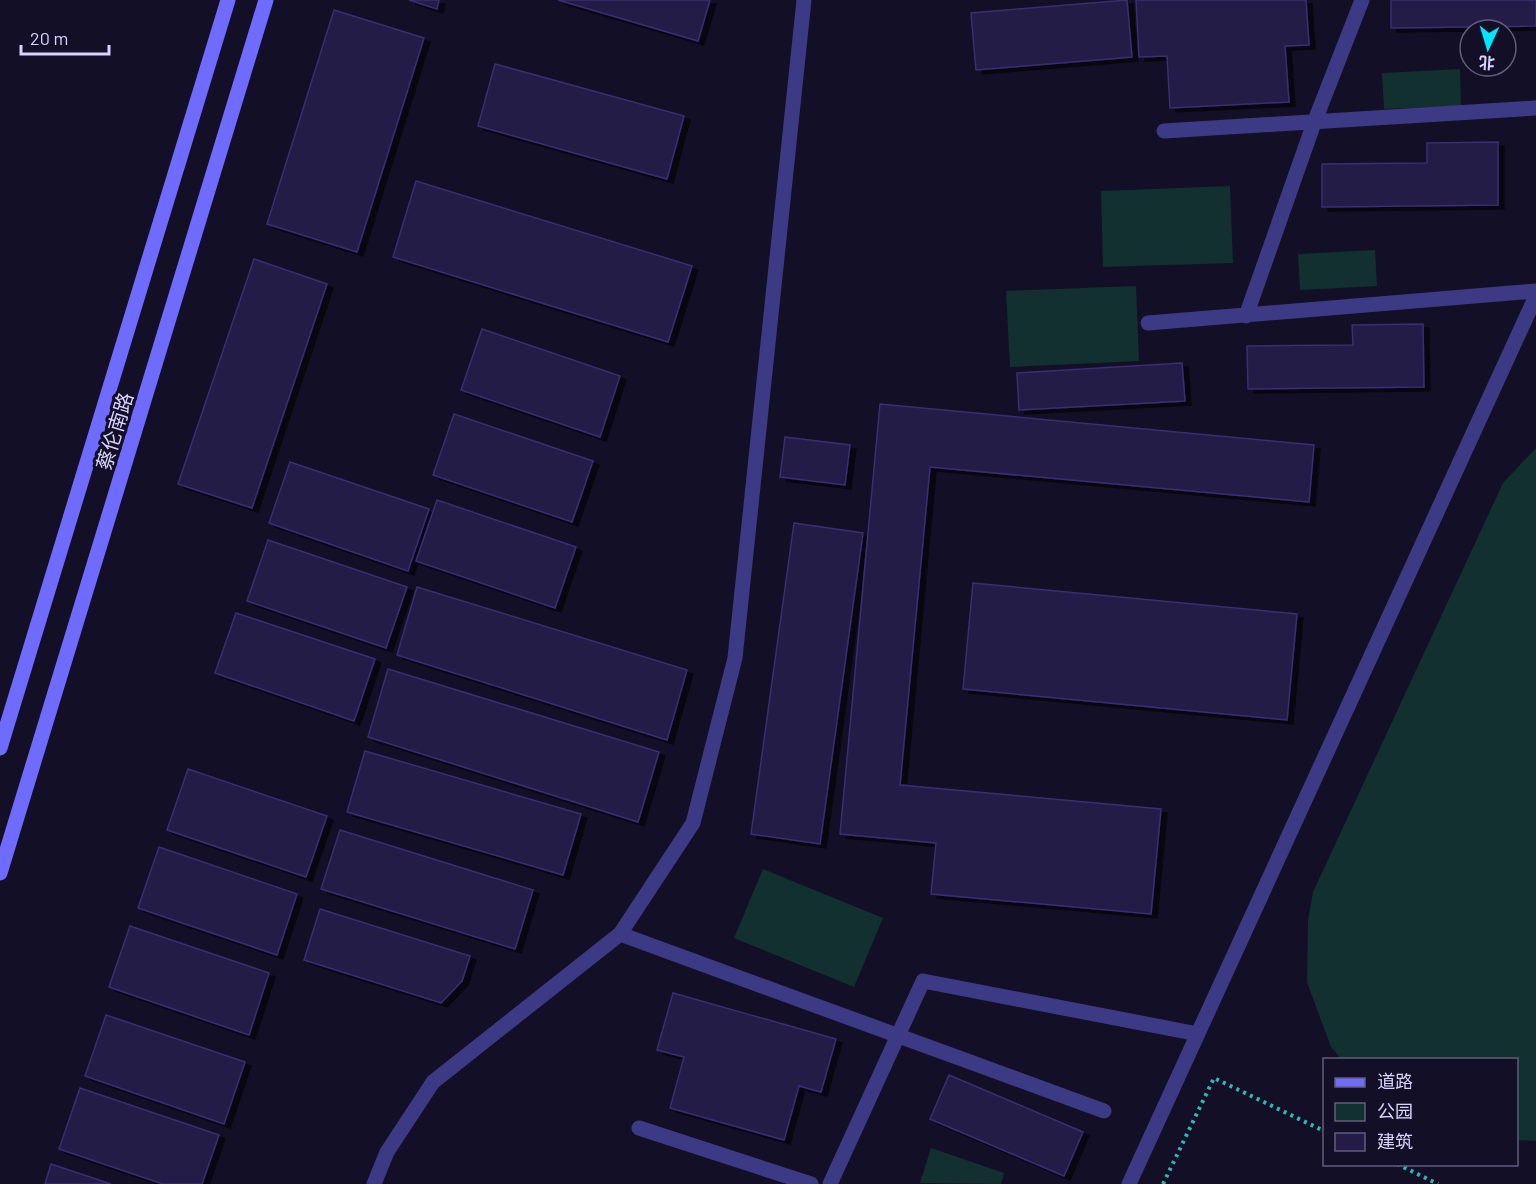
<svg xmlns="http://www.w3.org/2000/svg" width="1536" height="1184" font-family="Barlow,'Noto Sans SC',sans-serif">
<defs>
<filter id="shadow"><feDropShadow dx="6" dy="4" stdDeviation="0" flood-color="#0009"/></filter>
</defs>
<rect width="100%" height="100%" fill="#130f26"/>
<path fill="#12302f" d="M 1460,69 L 1461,106 L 1384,109 L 1382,73 Z
M 1230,186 L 1233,263 L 1103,267 L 1101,191 Z
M 1375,250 L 1377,286 L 1300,290 L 1298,254 Z
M 1136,286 L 1139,361 L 1010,367 L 1006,291 Z
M 1536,448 L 1536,1141 L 1517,1140 L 1516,1060 L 1341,1059 L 1331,1047 L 1307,982 L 1308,921 L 1313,892 L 1503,483 Z
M 763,869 L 883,918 L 854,987 L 734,938 Z
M 931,1148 L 1004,1173 L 1001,1184 L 920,1183 Z"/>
<path fill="#241b47" stroke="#3b2d73" stroke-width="1.5" filter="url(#shadow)" d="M 409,0 L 439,0 L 437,9 Z
M 558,0 L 710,0 L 698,41 Z
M 1127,0 L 1132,57 L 976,70 L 971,13 Z
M 1136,0 L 1306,0 L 1309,45 L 1285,46 L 1289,102 L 1170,108 L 1167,56 L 1139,57 Z
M 1391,0 L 1536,0 L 1536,26 L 1391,28 Z
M 334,10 L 424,38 L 357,252 L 267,224 Z
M 495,64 L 684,116 L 667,179 L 478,126 Z
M 1498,142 L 1498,205 L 1322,207 L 1322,164 L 1427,163 L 1427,143 Z
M 416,181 L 692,266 L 668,342 L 393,257 Z
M 254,259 L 327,284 L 252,508 L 178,484 Z
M 1423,324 L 1424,387 L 1248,389 L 1247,346 L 1353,345 L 1352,325 Z
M 482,329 L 620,376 L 600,437 L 461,390 Z
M 1182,363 L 1185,401 L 1019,410 L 1017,373 Z
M 880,404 L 1314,445 L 1309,502 L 930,467 L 900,785 L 1161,809 L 1151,914 L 931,894 L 936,843 L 840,834 Z
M 454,414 L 593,461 L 572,522 L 433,475 Z
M 785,437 L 850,445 L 845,485 L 780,477 Z
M 290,462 L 429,509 L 408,571 L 269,523 Z
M 437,500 L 576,547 L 555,608 L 416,561 Z
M 794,523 L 863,533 L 820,844 L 751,834 Z
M 268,540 L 407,587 L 386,648 L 247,601 Z
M 973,583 L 1297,614 L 1287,720 L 963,689 Z
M 417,587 L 687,670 L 667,740 L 397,655 Z
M 236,613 L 375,659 L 354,721 L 215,673 Z
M 388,669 L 659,752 L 638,822 L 368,737 Z
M 365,751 L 581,814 L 563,875 L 347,812 Z
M 188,769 L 327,816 L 306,877 L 167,830 Z
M 340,830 L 533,890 L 515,949 L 321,889 Z
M 159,847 L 297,894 L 277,955 L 138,908 Z
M 320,909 L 470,956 L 462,981 L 441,1003 L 304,960 Z
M 130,926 L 269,973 L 249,1035 L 109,987 Z
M 673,993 L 836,1039 L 821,1092 L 799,1086 L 784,1140 L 670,1108 L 684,1057 L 657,1050 Z
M 106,1015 L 245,1062 L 224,1124 L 85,1076 Z
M 949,1075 L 1083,1132 L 1064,1176 L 930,1119 Z
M 80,1088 L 219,1135 L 202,1184 L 163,1184 L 59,1149 Z
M 51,1164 L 111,1184 L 45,1184 Z"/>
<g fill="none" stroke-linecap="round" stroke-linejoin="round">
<path stroke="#2fb8b0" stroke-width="4" stroke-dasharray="3 4.5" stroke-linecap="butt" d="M 1397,1164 L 1438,1184
M 1163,1184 L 1214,1078 L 1324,1131"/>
<path stroke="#3d3a85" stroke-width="15" d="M 1164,131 L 1536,108
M 1246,316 L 1314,123 L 1362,0
M 1148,323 L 1536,291
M 620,934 L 1104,1111
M 639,1128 L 811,1184
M 374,1184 L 387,1152 L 433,1082 L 620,934 L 693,823 L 735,658 L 804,0
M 830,1184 L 923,981 L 1198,1034
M 1129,1184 L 1536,296"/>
<path stroke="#6f6bff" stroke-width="15" d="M 0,748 L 228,0
M 0,873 L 266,0"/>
</g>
<g text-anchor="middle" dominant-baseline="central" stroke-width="6" stroke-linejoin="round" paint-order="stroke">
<g font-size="20" fill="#d9d4ff" stroke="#130f26">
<text transform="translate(114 431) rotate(-73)">蔡伦南路</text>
</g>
</g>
<rect x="1323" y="1058" width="195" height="108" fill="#130f26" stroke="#625e7d" stroke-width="1.5"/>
<rect x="1335" y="1078" width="30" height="9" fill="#6f6bff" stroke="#625e7d" stroke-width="1.5"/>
<text x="1377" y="1088" font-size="18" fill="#d9d4ff">道路</text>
<rect x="1335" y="1103" width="30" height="18" fill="#12302f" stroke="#625e7d" stroke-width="1.5"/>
<text x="1377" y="1118" font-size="18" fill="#d9d4ff">公园</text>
<rect x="1335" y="1133" width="30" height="18" fill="#241b47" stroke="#625e7d" stroke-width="1.5"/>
<text x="1377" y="1148" font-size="18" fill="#d9d4ff">建筑</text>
<g transform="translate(1488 48) rotate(184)"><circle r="28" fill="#130f26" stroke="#625e7d" stroke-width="1.5"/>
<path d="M0-4.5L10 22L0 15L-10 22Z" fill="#00e5ff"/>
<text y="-9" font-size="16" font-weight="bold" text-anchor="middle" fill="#d9d4ff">北</text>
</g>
<path d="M21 45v9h88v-9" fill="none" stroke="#d9d4ff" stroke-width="3"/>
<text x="30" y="45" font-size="18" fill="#d9d4ff" stroke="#130f26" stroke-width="4.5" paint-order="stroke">20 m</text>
</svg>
